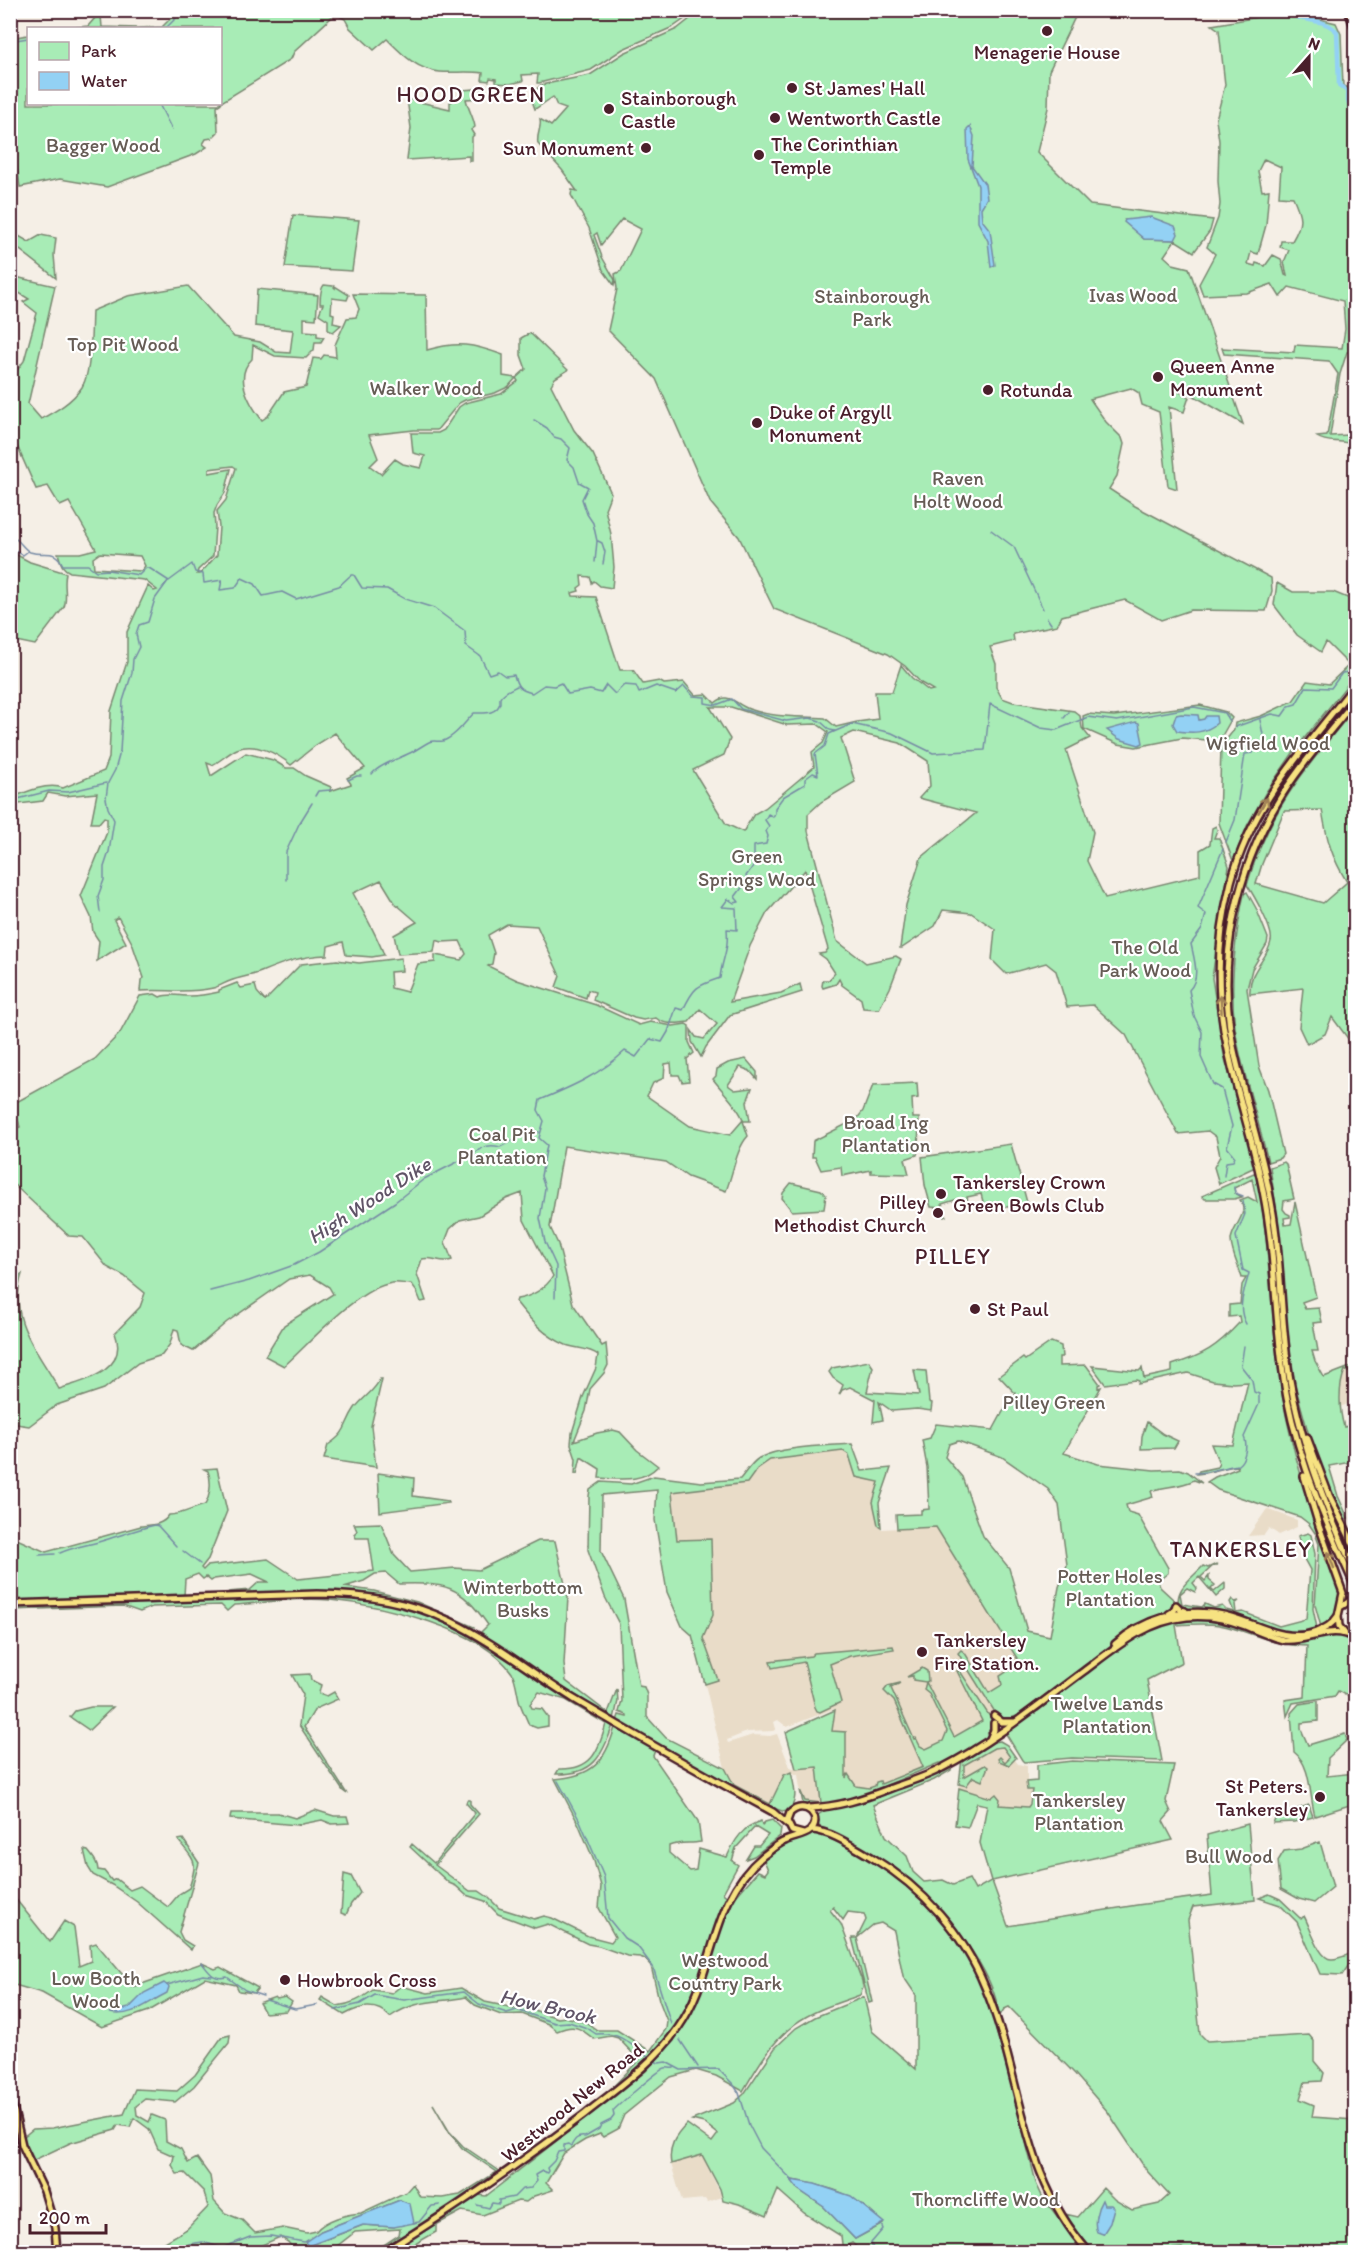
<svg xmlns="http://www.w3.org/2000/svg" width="1366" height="2263" font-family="Itim,sans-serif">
<rect width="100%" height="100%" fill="#f5efe6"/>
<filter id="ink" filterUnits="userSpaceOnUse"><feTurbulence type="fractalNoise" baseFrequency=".0167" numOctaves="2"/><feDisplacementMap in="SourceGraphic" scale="12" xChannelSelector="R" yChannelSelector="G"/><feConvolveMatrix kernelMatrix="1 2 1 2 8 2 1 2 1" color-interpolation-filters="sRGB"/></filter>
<g filter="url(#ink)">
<path fill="#e9dcc8" d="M 1351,1369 L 1355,1373 L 1355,1401 L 1340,1407 L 1342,1377 L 1345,1370 L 1348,1372 Z
M 843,1451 L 849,1455 L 856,1477 L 879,1482 L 873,1502 L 878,1525 L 882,1529 L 936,1526 L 1030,1680 L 997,1708 L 985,1721 L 921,1758 L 924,1766 L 913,1772 L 869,1788 L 856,1786 L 846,1780 L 845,1732 L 832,1731 L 835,1710 L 833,1709 L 787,1727 L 778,1720 L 774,1722 L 776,1729 L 773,1731 L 747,1732 L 727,1740 L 728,1743 L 753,1735 L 770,1736 L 777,1734 L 790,1767 L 796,1769 L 817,1766 L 821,1803 L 824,1805 L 802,1802 L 798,1775 L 791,1772 L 784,1775 L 770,1804 L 734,1785 L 725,1768 L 705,1684 L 717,1680 L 703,1638 L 713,1614 L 711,1539 L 677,1541 L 672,1491 L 747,1483 L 757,1469 L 770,1460 Z
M 1267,1509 L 1297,1520 L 1297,1527 L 1279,1535 L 1269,1528 L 1264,1535 L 1248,1536 Z
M 1005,1746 L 1018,1764 L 1027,1766 L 1027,1790 L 1032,1790 L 1028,1807 L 998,1805 L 991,1798 L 959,1788 L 961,1761 L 992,1747 Z
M 702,2155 L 722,2197 L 707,2202 L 705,2199 L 682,2201 L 671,2164 Z"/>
<path fill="#a8ecb6" stroke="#798670" stroke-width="1.5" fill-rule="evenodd" d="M 179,10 L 192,11 L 195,13 L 201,10 L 313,10 L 333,16 L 294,52 L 291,59 L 220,103 L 220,28 L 70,28 L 88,26 L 95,18 L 101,16 L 102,27 L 138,28 L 162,27 Z
M 1282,10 L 1336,23 L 1341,34 L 1343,86 L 1347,87 L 1355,107 L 1356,299 L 1349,329 L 1355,330 L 1356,352 L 1347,352 L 1340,374 L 1330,436 L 1349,435 L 1355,439 L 1355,446 C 1343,438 1329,445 1317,437 L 1327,436 L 1338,374 L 1329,361 L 1224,354 L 1222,348 L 1294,352 L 1295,345 L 1342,348 L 1345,329 L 1343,301 L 1289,287 L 1280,297 L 1272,284 L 1247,293 L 1203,295 L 1199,284 L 1215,254 L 1207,247 L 1218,218 L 1220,204 L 1218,181 L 1219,141 L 1216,119 L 1225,85 L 1219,30 L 1212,25 L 1282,13 ZM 1264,159 L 1281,167 L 1279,196 L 1293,197 C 1302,217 1303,222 1292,241 L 1281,241 L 1280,247 L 1289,250 L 1284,262 L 1287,276 L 1285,275 L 1281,259 L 1273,255 L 1265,266 L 1256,263 L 1255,266 L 1248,264 L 1251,252 L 1258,254 L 1266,225 L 1269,190 L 1262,191 L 1258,171 Z
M 330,11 L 696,10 L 696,11 L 673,27 L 623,49 L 591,70 L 539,83 L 537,83 L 538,74 L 522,75 L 523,81 L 510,84 L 496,83 L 496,79 L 490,78 L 489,81 L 482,80 L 483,73 C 469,71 454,73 440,72 C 417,70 402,54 387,39 L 374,50 L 350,28 L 345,19 Z
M 700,11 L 1078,11 L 1049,71 L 1048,108 L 1037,152 L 1090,205 L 1213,220 L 1210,231 L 1194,252 L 1175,240 L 1164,256 L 1173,264 L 1189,268 L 1243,424 L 1177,386 L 1176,390 L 1189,397 L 1184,412 L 1169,407 L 1177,489 L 1168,486 L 1159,412 L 1142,405 L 1139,393 L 1131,388 L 1090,399 L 1106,422 L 1122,438 L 1124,444 L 1117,476 L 1109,489 L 1135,506 L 1271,578 L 1272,591 L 1266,611 L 1191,610 L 1161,620 L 1125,600 L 1062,616 L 1057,625 L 1013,634 L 1014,641 L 990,647 L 996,664 L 996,687 L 1002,698 L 1013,702 L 1074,711 L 1080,716 L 1082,728 L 1090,738 L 1066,750 L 1093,832 L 1087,861 L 1105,898 L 1200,875 L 1200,850 L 1210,844 L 1212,828 L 1216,826 L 1217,830 L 1214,838 L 1219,838 L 1229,866 L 1212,978 L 1224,1055 L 1255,1167 L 1219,1184 L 1214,1167 L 1220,1156 L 1216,1137 L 1208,1131 L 1178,1134 L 1126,1035 L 1093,1005 L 1067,1007 L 1056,971 L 1046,963 L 1006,974 L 992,960 L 995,929 L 971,913 L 943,910 L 935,926 L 902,948 L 900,948 L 906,905 L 921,858 L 976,813 L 919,798 L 930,786 L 928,761 L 900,743 L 854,732 L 841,738 L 855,782 L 821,802 L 808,814 L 808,831 L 837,941 L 866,963 L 896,956 L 901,959 L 890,988 L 879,1009 L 863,1008 L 861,999 L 842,985 L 839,979 L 836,984 L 823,988 L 822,986 L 823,980 L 829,980 L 835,973 L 826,959 L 819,954 L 825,953 L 828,949 L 805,870 L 767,913 L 750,946 L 730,1002 L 781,993 L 800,984 L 802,992 L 730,1015 L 706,1047 L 701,1057 L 692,1042 L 691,1030 L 696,1037 L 704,1039 L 717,1024 L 700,1009 L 689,1022 C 678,1023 665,1026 656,1018 L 643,1020 L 634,1018 L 593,1000 L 595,992 L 588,990 L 586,998 L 556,987 L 560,976 L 537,926 L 507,924 L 488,935 L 494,953 L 492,964 L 488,966 L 517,980 L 596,1005 L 639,1025 L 650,1022 L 673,1026 L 686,1024 L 689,1026 L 689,1042 L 694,1053 L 687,1059 L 689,1081 L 682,1082 L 679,1075 L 672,1075 L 671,1063 L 665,1064 L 664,1078 L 653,1083 L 647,1096 L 690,1126 L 730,1135 L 743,1120 C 740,1108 721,1090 713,1079 L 716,1076 L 717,1069 L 728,1063 L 746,1059 L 757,1072 L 757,1079 L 750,1071 L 740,1067 L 728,1085 L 735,1090 L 752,1088 L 747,1102 L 750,1121 L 743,1121 L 748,1136 C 736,1149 733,1174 726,1191 L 688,1177 L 666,1162 L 564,1146 L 550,1227 L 558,1244 L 573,1304 L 602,1346 L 606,1344 L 608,1365 L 604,1373 L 590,1389 L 586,1411 L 574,1441 L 597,1433 L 613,1430 L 620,1432 L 637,1450 L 658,1466 C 642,1483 620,1479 599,1478 L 600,1469 L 581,1457 L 577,1474 L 575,1474 L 576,1459 L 571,1444 L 572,1433 L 583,1397 L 596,1368 L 598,1355 C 589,1348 577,1349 566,1345 C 545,1336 530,1320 516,1302 L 517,1299 C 530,1297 546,1289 553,1276 L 524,1220 L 522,1193 L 506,1199 L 479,1216 L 460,1220 L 450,1229 L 445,1242 L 452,1260 C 442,1264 432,1256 422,1259 L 417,1274 L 426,1301 L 421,1302 L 417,1292 L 411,1284 C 405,1284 398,1282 392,1283 C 357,1288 310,1343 284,1366 L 265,1356 L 284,1325 L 333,1294 L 329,1287 L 310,1275 L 289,1279 L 227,1322 L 193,1351 L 181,1345 L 178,1330 L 174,1329 L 170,1344 L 162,1355 L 138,1363 L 104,1389 L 57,1405 L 29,1426 L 16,1424 L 11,1419 L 11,1279 L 22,1274 C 7,1321 39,1352 59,1389 C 87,1380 129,1370 115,1333 L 140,1307 L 145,1293 L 124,1276 L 107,1267 L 83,1237 L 69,1236 L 11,1182 L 11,1130 L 20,1127 L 18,1120 L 11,1122 L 11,1105 L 95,1059 L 120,1033 L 140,996 L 155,994 L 160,997 C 170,993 179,996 189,996 C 199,996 210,994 219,992 L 219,990 L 237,983 L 241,988 L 255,985 L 257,992 L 265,1001 L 301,964 L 337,960 L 359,963 L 401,958 L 402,971 L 390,972 L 391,988 L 407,992 L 418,964 L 435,962 L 435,955 L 461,960 L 466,954 L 460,941 L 442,942 L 436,940 L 434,952 L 398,954 L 394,935 L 417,922 L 395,903 L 381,880 L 353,893 C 364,914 376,933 384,955 L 372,957 L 346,955 L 343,942 L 328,946 L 327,955 C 301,956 285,962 261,972 C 251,976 240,977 230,981 C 224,983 219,987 213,988 C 188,994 165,989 140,991 L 141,980 L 144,978 L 132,943 L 118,917 L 114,920 L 126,943 L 97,961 L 99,941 L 93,932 L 91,917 L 81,896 L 107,832 L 107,818 L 104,817 L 99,823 L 91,823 L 97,793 L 65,796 L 48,793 L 43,801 L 11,805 L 11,798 C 25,792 48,782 63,788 L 104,771 L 109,758 L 111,711 L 127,662 L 127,632 L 148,586 L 154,591 L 157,590 L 144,580 L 70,572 C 60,567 61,562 58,553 L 80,553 L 96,549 L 69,502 L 60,506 L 48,486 L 36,489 L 11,432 L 11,378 L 24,361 L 37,313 L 23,302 L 29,299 L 11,288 L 11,276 L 55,286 L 28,404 L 41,419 C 56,411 72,402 82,387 C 92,370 91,331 92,311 L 128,296 L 188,286 L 234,337 L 260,342 L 276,352 L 290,353 L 293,330 L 255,326 L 257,289 L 318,295 L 316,319 L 304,318 L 304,331 L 317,332 L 317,336 L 324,337 L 321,342 L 315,342 L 314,350 L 306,358 L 275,356 L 253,345 L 252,359 C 233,377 249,403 262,420 L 268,416 L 284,392 L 306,387 L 313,358 L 321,359 L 324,355 L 336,357 L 335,345 L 347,318 L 356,317 L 359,309 L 353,294 L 426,295 L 427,350 C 458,341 473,344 503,355 L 503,376 L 516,378 L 526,369 L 521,355 L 521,338 L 530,333 L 568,370 L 555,378 L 551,385 L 574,430 L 593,454 L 611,493 L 605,509 L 611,534 L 614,567 L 612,588 L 600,586 L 594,581 L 592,583 L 590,577 L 581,576 L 582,585 L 578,588 L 579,591 L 572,593 L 573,596 L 596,597 L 620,670 L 633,670 L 643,684 L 659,681 L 664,684 L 684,682 L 695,695 L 706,694 L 715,703 C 729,691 735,704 749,709 C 774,718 799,716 825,718 L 836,727 L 857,722 L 878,719 L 875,692 L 892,692 L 901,665 L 912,678 L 929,691 L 933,690 L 921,683 L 905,666 L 888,654 L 774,609 L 739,537 L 710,502 L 656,379 L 608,330 L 617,289 L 615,274 L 621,271 L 641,229 L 622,219 L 601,245 L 597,233 L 594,235 L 602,257 L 615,280 L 614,285 L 603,270 L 589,228 L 571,195 L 572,190 L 577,191 L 562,170 L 538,144 C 536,134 542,128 540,119 L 551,126 L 566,109 L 557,106 L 553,97 L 535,109 L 531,98 L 533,93 L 541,85 L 590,75 L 624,53 L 677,29 ZM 1125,220 L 1163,221 L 1175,240 L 1144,239 ZM 516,378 L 518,381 L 501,394 L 465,403 L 459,407 L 444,430 L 438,433 L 411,433 L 413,453 L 425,456 L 421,468 L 403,464 L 395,459 L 381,474 L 370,466 L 378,458 L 369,435 L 414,430 L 437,430 L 459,403 L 465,400 L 495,393 L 508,387 ZM 233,466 L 236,468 L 226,500 L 217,511 L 219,527 L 217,555 L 200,574 L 197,574 L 198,570 L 213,556 L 215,527 L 214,513 L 217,505 L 225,493 L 231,469 L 209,473 L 209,469 ZM 100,553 L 140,556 L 145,566 L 141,571 L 94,568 L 93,558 ZM 710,707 L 731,707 L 787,725 L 817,724 L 828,732 L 823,743 L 812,752 L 814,767 L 765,808 L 754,814 L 743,832 L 726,824 L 693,770 L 724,755 L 730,739 ZM 335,733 L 365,768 L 347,778 L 351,784 L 330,791 L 331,787 L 306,776 L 294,768 L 286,768 L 273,760 L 246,753 L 211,776 L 207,763 L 212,765 C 221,761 228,753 237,749 C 255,742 277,753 291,765 L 316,745 Z
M 28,35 L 28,104 L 220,104 L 217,106 L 218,132 L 212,138 L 206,139 L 203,144 L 207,147 L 196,154 L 107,187 L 60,179 L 20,187 L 13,141 L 11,142 L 11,38 Z
M 475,89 L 481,90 L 481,98 L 466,99 C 468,109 474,118 475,127 L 471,130 L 474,135 L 472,137 L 472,161 L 469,161 L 469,156 L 407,160 L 411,128 L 407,99 L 450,109 L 450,102 L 462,98 L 462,90 Z
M 293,215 L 359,220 L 352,271 L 285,267 Z
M 10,231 L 29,242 L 41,235 L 56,238 L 54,255 L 56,278 L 11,243 Z
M 324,285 L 333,286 L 335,288 L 335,286 L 349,295 L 347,300 L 332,298 L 331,313 L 334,314 L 333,323 L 341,325 L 333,332 L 328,330 L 328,320 L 319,314 L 323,304 L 320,304 C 320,298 320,289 324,285 Z
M 11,554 L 15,554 L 30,562 L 66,573 C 63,585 68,596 64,607 L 35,645 L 11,640 L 14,621 L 10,616 Z
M 1277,583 L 1293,592 L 1333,592 L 1355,601 L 1355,675 L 1295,750 L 1266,792 L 1247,826 L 1233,861 L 1219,823 L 1221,746 L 1234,730 L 1235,723 L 1261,716 L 1293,701 L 1307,681 L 1329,684 L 1349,665 L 1326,642 L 1321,652 L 1297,635 L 1274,605 Z
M 1200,705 L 1226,712 L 1232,718 L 1219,741 L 1182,738 L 1136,747 L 1118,744 L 1084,729 L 1083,716 L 1088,714 L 1114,716 Z
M 1355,708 L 1355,1048 L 1332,1017 L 1325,1034 L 1307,1044 L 1299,1027 L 1303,988 L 1250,994 C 1248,969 1268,960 1271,941 C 1274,930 1253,894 1247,885 C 1268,811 1307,766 1355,708 ZM 1322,810 C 1327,840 1331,856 1347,882 L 1323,903 L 1256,884 L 1262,864 L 1284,811 Z
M 1247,892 L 1256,908 L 1268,938 L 1267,944 L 1252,969 L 1247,989 L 1259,1066 L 1268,1090 L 1283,1154 L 1280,1158 L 1268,1162 C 1259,1121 1245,1081 1237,1040 C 1228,992 1234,941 1244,894 Z
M 917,1083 L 918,1098 L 912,1099 L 913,1118 L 919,1118 L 918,1151 L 917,1155 L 905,1159 L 909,1174 L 871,1173 L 871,1170 L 842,1176 L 841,1167 L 821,1170 L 815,1157 L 812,1157 L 813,1141 L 857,1119 L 863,1111 L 873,1085 Z
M 1011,1144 L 1028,1206 L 1006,1207 L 1003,1206 L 985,1209 L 981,1194 L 967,1197 L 968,1201 L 958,1199 L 942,1204 L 946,1216 L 944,1217 L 941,1208 L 931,1207 L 925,1185 L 922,1157 Z
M 1284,1162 L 1286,1164 L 1294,1199 L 1284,1201 L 1283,1209 L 1286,1213 L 1290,1215 L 1290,1217 L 1284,1218 L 1285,1225 L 1291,1224 L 1295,1202 L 1316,1297 L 1302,1302 L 1305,1309 L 1319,1308 L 1322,1322 L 1313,1323 L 1318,1351 L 1312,1351 L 1315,1361 L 1324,1377 L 1350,1367 L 1351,1369 L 1348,1372 L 1345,1370 C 1338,1387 1339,1409 1344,1427 L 1352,1425 L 1355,1432 L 1355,1452 L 1349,1455 L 1351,1462 L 1329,1466 L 1338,1496 L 1348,1518 L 1344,1520 L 1331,1494 L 1310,1439 L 1295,1385 L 1287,1325 L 1279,1227 L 1270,1167 Z
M 1256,1172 C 1270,1241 1270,1311 1280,1381 C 1287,1432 1303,1483 1318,1532 L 1315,1533 L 1309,1524 L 1300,1517 L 1218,1490 L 1207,1482 L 1215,1477 L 1238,1468 L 1237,1466 C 1223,1467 1211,1473 1197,1474 L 1199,1471 L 1217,1467 L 1219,1463 L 1211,1444 L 1233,1445 L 1248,1382 L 1233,1383 L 1213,1381 L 1188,1373 L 1138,1384 L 1139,1381 L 1136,1380 L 1105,1384 L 1092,1366 L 1139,1371 L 1142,1368 L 1144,1378 L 1172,1372 L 1172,1365 C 1204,1355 1217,1347 1240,1322 L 1239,1316 L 1229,1317 L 1229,1305 L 1240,1304 L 1242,1285 L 1246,1278 L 1242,1278 C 1239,1267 1231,1252 1231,1240 C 1232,1227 1250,1213 1240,1200 L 1248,1197 L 1257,1202 L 1252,1179 L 1234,1188 L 1235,1193 L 1242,1197 L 1234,1199 L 1205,1199 L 1202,1196 Z
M 791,1183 L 821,1190 L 826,1195 L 824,1209 L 792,1211 L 782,1198 L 783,1193 Z
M 1051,1342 L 1061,1346 L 1062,1357 L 1059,1357 L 1059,1366 L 1086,1365 L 1100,1384 L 1098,1385 L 1098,1388 L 1101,1387 L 1064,1453 L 1098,1464 L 1154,1470 L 1180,1469 L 1188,1472 L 1202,1483 L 1194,1480 C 1181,1487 1166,1486 1151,1491 L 1153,1497 L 1126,1505 L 1128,1512 L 1138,1515 L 1168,1568 L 1168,1573 L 1158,1581 L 1160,1587 L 1174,1600 L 1172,1609 L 1146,1621 L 1123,1636 L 1017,1716 L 1004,1720 L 998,1717 L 958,1653 L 961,1650 L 965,1653 L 989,1693 L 1002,1685 L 1000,1676 L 1020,1663 L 936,1527 L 897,1529 L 896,1515 L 921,1514 L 921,1510 L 929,1509 L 927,1467 L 922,1440 L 930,1438 L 936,1424 L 993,1430 L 1005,1408 L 1016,1394 L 999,1376 L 1023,1358 L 1025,1360 ZM 958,1441 L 1002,1457 L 1048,1489 L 1059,1505 L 1067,1565 L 1059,1587 L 1050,1636 L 1027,1631 L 1009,1568 L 983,1536 L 962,1477 L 945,1457 L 949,1444 Z
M 869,1361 L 873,1367 L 867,1392 L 919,1395 L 914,1370 L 926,1371 L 929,1402 L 932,1403 L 931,1411 L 917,1409 L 892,1411 L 879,1402 L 883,1420 L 873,1422 L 875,1400 L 850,1387 L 842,1390 L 839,1395 L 843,1385 L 833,1378 L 829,1372 L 832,1368 Z
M 380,1379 L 382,1379 L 371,1426 L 376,1467 L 324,1459 L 328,1445 C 349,1431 343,1425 355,1408 C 363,1397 375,1391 380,1379 Z
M 1147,1422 L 1163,1434 L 1178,1441 L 1174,1448 L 1141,1449 L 1142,1436 Z
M 852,1444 L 862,1471 L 891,1468 L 879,1503 L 881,1527 L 878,1525 L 873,1502 L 879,1482 L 856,1477 L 849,1455 L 843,1451 L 770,1460 L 757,1469 L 747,1483 L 672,1492 L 677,1540 L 711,1539 L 713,1615 L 703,1638 L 718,1680 L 705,1684 L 692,1635 L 682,1626 L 667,1592 L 655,1520 L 657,1490 L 602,1495 L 601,1551 L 624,1599 L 639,1686 L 644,1687 L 647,1695 L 647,1717 L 666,1738 L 725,1768 L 734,1785 L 770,1804 L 784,1775 L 791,1772 C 794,1786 800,1803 786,1812 C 765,1807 746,1794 727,1784 C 690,1764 653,1743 617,1721 L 619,1715 L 627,1717 L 627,1715 L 619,1712 L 622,1701 L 619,1624 L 605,1597 L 588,1550 L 589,1496 L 590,1490 L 601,1482 L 631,1484 L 654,1476 L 701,1482 L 740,1479 C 746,1472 751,1463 759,1458 C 781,1446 827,1446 852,1444 Z
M 217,1468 L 227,1511 L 208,1559 L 201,1568 L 203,1570 L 207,1566 L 268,1559 L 298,1579 L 374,1571 L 369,1538 L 356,1538 L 354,1534 L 357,1531 L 354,1524 L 381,1523 L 394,1555 L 410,1572 L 455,1568 L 479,1570 L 538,1541 L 555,1541 L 568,1597 L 564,1664 L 566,1681 L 608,1713 L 617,1689 L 618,1701 L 614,1719 L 513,1657 L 481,1632 L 488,1625 C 459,1584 446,1583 399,1584 L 386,1573 L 375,1574 L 364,1581 L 344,1587 L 374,1591 L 417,1602 L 474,1627 L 472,1629 C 429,1611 385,1591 338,1591 C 302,1591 266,1594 231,1595 L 229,1592 L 250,1590 L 259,1582 L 269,1582 L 252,1574 L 214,1579 L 211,1581 L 206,1577 L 203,1579 L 198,1574 L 185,1579 L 184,1596 L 11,1601 L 10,1536 L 46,1552 L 141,1526 C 152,1525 163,1525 169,1515 C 182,1515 192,1508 205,1505 C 210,1496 212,1482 208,1471 L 204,1469 Z
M 378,1473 L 414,1478 L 413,1496 L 448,1501 L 449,1503 L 380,1512 Z
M 1308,1533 L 1311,1535 L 1315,1554 L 1313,1609 L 1317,1628 C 1308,1631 1300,1634 1290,1633 C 1271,1632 1255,1620 1237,1615 C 1222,1611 1190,1613 1179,1606 C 1174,1589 1192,1578 1203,1566 L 1208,1568 L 1216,1564 L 1218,1565 L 1214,1565 L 1201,1577 L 1205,1581 L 1209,1576 L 1209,1580 L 1215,1585 L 1211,1589 L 1214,1592 L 1225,1583 L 1225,1589 L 1216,1597 L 1199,1577 L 1193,1583 L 1197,1588 L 1195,1592 L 1187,1588 L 1180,1594 L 1182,1604 L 1202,1607 L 1205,1604 L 1214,1608 L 1222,1606 L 1226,1610 L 1234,1612 L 1230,1602 L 1232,1599 L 1235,1602 L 1239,1601 L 1235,1604 L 1236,1613 L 1243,1612 L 1279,1626 L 1306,1619 L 1310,1570 L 1304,1559 L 1298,1536 Z
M 1319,1534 L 1340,1595 L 1333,1619 L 1321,1627 L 1315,1605 L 1319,1544 L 1316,1536 Z
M 342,1597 L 380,1601 L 410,1608 L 437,1619 L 466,1634 L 613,1725 C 602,1757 593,1775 556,1774 L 559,1769 C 591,1770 598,1753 606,1724 L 566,1700 L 539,1692 L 530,1704 L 532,1708 L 542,1709 L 548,1717 L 548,1726 L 537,1728 L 529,1725 C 526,1717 521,1708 519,1700 C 517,1692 516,1680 512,1673 C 482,1628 381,1605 330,1600 C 299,1597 265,1603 234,1605 L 227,1611 L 221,1605 L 152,1607 L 140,1612 L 123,1606 L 11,1610 L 10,1607 Z
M 1204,1619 C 1223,1621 1240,1626 1258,1633 C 1266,1636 1275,1641 1284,1643 C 1314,1649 1325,1624 1355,1641 L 1355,1693 L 1345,1695 L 1338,1691 L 1335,1696 L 1293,1703 L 1287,1716 L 1285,1700 L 1305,1697 L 1307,1646 C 1271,1646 1252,1631 1219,1625 C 1205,1623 1191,1624 1176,1625 L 1182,1662 L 1147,1680 L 1162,1761 L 1072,1758 L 1024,1762 L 1022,1760 L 1006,1734 L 1033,1712 L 1038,1711 L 1131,1638 L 1159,1624 Z
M 893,1646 L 894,1649 L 850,1656 L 830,1664 L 841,1702 L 820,1712 L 817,1711 L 815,1707 L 804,1662 L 772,1668 L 770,1661 L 811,1656 L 814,1653 Z
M 922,1668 L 927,1671 L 928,1681 L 926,1682 L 954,1737 L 982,1721 L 957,1671 L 960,1671 L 994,1723 L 987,1739 L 941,1766 L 939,1763 L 849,1801 L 824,1805 L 806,1805 L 803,1803 L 800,1790 L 805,1801 L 821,1803 L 817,1767 L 796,1769 L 786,1732 L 835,1710 L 832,1731 L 846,1732 L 846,1778 L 848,1774 L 856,1786 L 869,1788 L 875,1786 L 876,1782 L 880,1781 L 881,1784 L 923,1767 L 894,1701 L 884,1691 L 888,1686 L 900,1683 L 891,1688 L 914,1739 L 916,1738 L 920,1746 L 926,1749 L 943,1741 L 947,1731 L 929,1694 L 924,1690 L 926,1682 L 913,1680 L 913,1676 L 907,1677 Z
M 310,1674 L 311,1680 L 321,1685 L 319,1693 L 327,1696 L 334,1692 L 338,1699 L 315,1709 L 304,1727 L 347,1794 L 343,1791 L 299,1725 L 303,1695 L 292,1675 Z
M 1318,1701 L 1318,1721 L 1301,1723 L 1301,1729 L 1308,1745 L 1345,1734 L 1347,1740 L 1328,1758 L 1327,1776 L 1355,1773 L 1356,1803 L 1315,1816 C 1309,1796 1312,1766 1294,1752 L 1291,1713 L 1299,1704 Z
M 91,1707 L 113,1707 L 89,1730 L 70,1717 L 75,1711 Z
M 615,1727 L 655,1750 L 653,1756 L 698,1821 L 701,1842 C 690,1844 680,1842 669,1846 L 669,1853 L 690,1871 L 696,1870 L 699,1849 L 727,1857 C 734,1841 743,1826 761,1821 L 762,1825 L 765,1822 L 772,1820 L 781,1829 L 780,1836 L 754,1856 L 746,1859 L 754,1846 L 759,1846 L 768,1835 L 755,1827 L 736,1848 L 732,1861 L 738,1865 L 723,1893 L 732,1901 L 758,1871 L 765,1874 L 768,1870 L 764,1860 L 792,1840 L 816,1832 C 842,1844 868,1857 892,1873 C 931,1900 964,1942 983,1985 C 990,2001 993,2020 998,2037 C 1012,2085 1024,2134 1036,2183 L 1043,2198 L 1085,2252 L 862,2252 L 852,2243 L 848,2245 L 848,2252 L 843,2252 L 841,2236 L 804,2213 L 778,2190 L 767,2216 L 739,2204 L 723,2200 L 720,2189 L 702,2155 L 671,2164 C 668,2147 675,2136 687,2124 L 712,2142 L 718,2134 L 704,2123 L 692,2120 L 734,2103 L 744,2094 L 775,2048 L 796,2028 L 815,2017 L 864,1997 L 872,2031 L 916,2069 L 916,1995 L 903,1976 L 894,1931 L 881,1923 L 873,1925 L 857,1938 L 872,2002 L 869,2003 L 852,1938 L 857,1938 L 866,1920 L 864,1914 L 848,1912 L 843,1920 L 833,1907 L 830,1910 L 841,1924 L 862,1981 L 863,1988 L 860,1995 C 838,2003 813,2010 795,2024 C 772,2041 757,2067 743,2091 L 716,2076 L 696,2070 L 671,2077 L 624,2115 L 618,2129 L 603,2137 L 600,2134 L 585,2140 L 564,2153 L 546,2183 L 553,2190 L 534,2196 L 526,2202 L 518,2201 L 483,2215 L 462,2211 L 436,2225 L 436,2232 L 401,2252 L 389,2252 L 478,2195 L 486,2196 L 646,2071 L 674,2041 L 671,2036 L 634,2072 L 602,2098 L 639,2060 L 618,2038 L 611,2036 L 594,2039 C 580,2028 575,2023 557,2031 L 548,2024 L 522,2014 L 501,2015 L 475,2005 L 466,1997 C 437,2003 416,1999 390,2017 C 376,2002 360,2006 344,2015 L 320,2000 L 322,1997 L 337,2006 C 352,2004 361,1999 373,1990 L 392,1993 L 401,1986 L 428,1993 L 461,1988 L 485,2002 L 514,2008 L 524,2005 L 539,2012 L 558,2018 L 566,2017 L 587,2023 L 597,2030 L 617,2030 L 650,2051 L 666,2029 L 667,2021 L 659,2000 L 651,1966 L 645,1959 L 640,1957 L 627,1956 L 599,1946 L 588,1944 L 548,1924 L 535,1928 L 498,1914 L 485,1901 L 466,1895 L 456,1886 L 449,1883 L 410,1847 L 412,1844 L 434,1863 L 475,1813 L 466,1803 L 467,1800 L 470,1800 L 470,1804 L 479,1814 L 435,1865 L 470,1891 L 479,1891 L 488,1897 L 499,1908 L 534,1919 L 544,1916 L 552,1918 L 588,1936 L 611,1942 L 615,1937 L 599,1908 L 601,1886 L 594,1861 L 579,1825 L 555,1779 C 592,1776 605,1763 615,1727 ZM 792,2180 C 832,2187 855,2193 883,2224 L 855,2239 L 824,2207 L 799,2190 Z
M 1000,1741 L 1007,1745 L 1016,1758 L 1009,1765 L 999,1761 L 998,1759 L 1000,1757 L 1005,1762 L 1010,1757 L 1003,1747 L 994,1748 L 964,1765 L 964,1777 L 985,1765 L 988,1767 L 982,1781 L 973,1777 L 966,1786 L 959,1784 L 962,1759 L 991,1742 Z
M 1072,1761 L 1174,1765 L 1166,1801 L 1171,1812 L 1163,1821 L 1173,1840 L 992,1881 L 1008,1926 L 1137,1905 L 1212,1895 L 1207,1835 L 1248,1824 L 1255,1900 L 1193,1907 L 1188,1920 L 1200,2034 L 1207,2041 L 1309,2035 L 1314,2041 L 1314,2061 L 1324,2073 L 1322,2081 L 1305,2082 L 1300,2099 L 1314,2105 L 1312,2117 L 1355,2120 L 1355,2252 L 1186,2252 L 1182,2248 L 1170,2249 L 1165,2252 L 1093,2252 L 1065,2214 L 1078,2217 L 1103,2188 L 1115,2200 L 1132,2210 L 1159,2204 L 1169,2195 L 1147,2171 L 1108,2112 L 1075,2074 L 1009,2007 L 1004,2009 L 999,2017 C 996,1969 939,1904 903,1875 C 878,1855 847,1844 820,1828 L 817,1823 L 818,1815 C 829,1806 849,1806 862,1802 C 895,1791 927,1777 958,1762 L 951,1767 L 951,1770 L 934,1780 L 873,1805 L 886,1836 L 907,1856 L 913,1872 L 924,1882 L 943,1880 L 953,1885 L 969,1879 L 975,1890 L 991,1881 L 980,1843 L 987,1805 L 977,1803 L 968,1827 L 955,1825 L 959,1788 L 991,1798 L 996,1794 L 1000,1799 L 999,1805 L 1028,1807 L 1030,1804 L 1032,1790 L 1027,1790 L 1026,1782 L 1037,1781 L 1037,1765 Z
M 1309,1805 L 1313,1817 L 1294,1822 L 1273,1823 L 1276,1816 Z
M 315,1810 L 334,1816 L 347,1816 L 349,1823 L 332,1824 L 322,1820 L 297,1825 L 230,1819 L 231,1813 L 278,1813 L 295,1818 Z
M 183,1839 L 199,1863 L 179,1932 L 183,1940 L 193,1946 L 191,1950 L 137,1902 L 112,1885 L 93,1875 L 88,1867 L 84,1850 L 88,1851 C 93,1857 98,1863 98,1870 L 104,1871 L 112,1881 L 116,1879 L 130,1890 L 140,1886 L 168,1907 L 179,1894 L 189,1888 C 198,1860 196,1863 178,1840 Z
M 1320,1842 L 1333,1887 L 1314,1903 L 1299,1899 L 1281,1889 L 1278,1861 L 1284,1851 L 1301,1849 Z
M 344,1874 L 351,1876 L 360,1893 L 351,1904 L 346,1915 L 341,1913 Z
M 10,1892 L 50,1942 L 64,1921 L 74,1927 L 79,1966 L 91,1961 L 90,1945 L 96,1943 L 133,1987 L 202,1963 L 215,1969 L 220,1967 L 258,1988 L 254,1993 L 239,1991 L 236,1985 L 205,1978 L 149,2011 L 102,2027 L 42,1993 L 11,1984 Z
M 1269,1894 L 1280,1899 L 1301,1919 L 1304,1916 C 1310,1926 1319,1960 1332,1959 C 1339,1959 1349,1954 1355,1952 L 1355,1956 L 1342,1975 L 1320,1974 L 1297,1922 L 1280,1905 L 1259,1898 Z
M 275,1997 L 277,1999 L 285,1997 L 292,2002 L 287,2011 L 265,2013 L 259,2003 Z
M 230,2035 L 229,2043 L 194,2086 L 175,2102 L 145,2099 L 136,2106 L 137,2115 L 149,2122 L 152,2115 L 165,2120 L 166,2141 L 181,2149 L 188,2163 L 197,2158 L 210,2176 L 214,2201 L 225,2213 L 242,2220 L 255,2233 L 283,2228 L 307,2233 L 316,2231 C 325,2220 346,2214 361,2213 L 406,2192 L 413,2184 L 420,2197 L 442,2198 L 460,2195 L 497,2172 L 462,2148 L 449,2132 L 433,2104 L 449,2131 L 463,2146 L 501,2172 L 434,2219 L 420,2225 L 391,2245 L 377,2250 L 377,2252 L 373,2252 L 399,2235 L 400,2229 L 355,2232 L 337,2246 L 324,2252 L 296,2252 L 288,2242 L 280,2237 L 246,2252 L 217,2252 L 213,2249 L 193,2247 L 185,2252 L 148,2252 L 187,2229 L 208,2207 L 204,2192 L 185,2173 L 177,2174 L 172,2165 L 174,2156 L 158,2149 L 149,2129 L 134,2118 L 130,2127 L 118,2125 L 115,2130 L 70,2143 L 32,2161 L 22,2138 L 33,2129 L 52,2128 L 124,2114 L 135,2089 L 177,2091 L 195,2075 L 222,2037 ZM 400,2200 L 394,2227 L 363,2225 L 327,2239 L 321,2231 Z"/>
<path fill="#93d1f4" stroke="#768aa4" stroke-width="1.5" d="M 970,126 L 974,136 L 972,166 L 985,184 L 987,198 L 981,208 L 982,220 L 990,230 L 995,265 L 991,267 L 988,241 L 978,222 L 978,186 L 968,159 L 967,129 Z
M 1151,217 L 1175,226 L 1178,234 L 1175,240 L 1144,239 L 1124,222 L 1125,220 Z
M 1181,714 L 1198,715 L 1199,720 L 1204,719 L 1206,716 L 1216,716 L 1217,723 C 1205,734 1192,733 1177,731 L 1173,724 L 1176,715 Z
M 1136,722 L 1139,723 L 1143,743 L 1139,745 L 1119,739 L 1107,730 Z
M 164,1983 L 169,1987 L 167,1993 C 148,2002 132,2018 110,2013 L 129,2008 L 144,1993 Z
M 791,2180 L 815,2184 L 851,2196 L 884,2223 L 855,2239 L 824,2207 L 799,2190 Z
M 400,2200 L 410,2204 L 414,2223 L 394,2227 L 363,2225 L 308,2246 L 305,2242 L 321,2231 Z
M 1102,2200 L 1104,2205 L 1111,2205 L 1114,2208 L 1110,2223 L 1103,2234 L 1097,2232 C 1093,2223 1097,2208 1102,2200 Z"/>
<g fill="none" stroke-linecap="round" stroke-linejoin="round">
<path stroke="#768aa4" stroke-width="1.5" d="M 159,28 L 167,27 L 180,14 C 189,16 198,18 204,10
M 10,41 L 28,38
M 159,104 L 172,130
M 534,420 L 547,428 L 554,437 L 561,439 L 570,448 L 567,460 L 574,467 L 579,482 L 588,487 L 582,499 L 587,514 L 593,523 L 597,541 L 595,562
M 991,530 L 1014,547 L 1043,609
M 16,539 C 21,543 25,550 30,552 C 45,557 54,547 63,565 L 88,565 L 96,571 L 108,570 L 139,575 L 146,568 L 149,568 L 169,581 L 192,564 L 195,572 L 203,574 L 204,583 L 222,580 L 220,590 L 235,588 L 242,578 L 255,584 L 263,596 L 282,592 L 296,599 L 339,586 L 351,575 L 354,575 L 362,588 L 387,589 L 405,599 L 434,608 L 465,631 L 466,646 L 480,656 L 489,674 L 498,671 L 505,676 L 514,675 C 517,687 520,690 532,693 L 544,685 L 554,686 L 561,683 L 568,694 L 590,690 L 601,693 L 606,685 L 615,694 L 624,685 L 636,686 L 639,693 L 656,686 L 676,693 L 684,686 L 693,696 L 705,697 L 705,703 L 716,705 L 732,699 L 741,709 L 786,721 L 810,718 L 820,721 L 830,730 L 835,731
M 598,541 L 602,543 L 605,552 L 603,564
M 12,549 L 23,555 L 27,552
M 1047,618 L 1051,624
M 1064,718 L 1069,712
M 1235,727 L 1272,714 L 1282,716 L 1289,706 L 1296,704 L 1306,687 L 1331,688 L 1342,673 L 1349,672
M 372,774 C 380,764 401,758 412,752 C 418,749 423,745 429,742 C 433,740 438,742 443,741 C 455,737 465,722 474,713 C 484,713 496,715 500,703 C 500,701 500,699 500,698 C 503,692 511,689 517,686
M 348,780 L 357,776 L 361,776
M 315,796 L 318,791 L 331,790
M 10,801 L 49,791 L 68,792 L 106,783
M 1226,842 L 1235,820 L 1245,754 L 1252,753 L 1255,749 L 1261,751 L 1265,744 L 1260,720
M 1223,849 L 1198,908 L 1206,914 L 1202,929 L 1191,944 C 1194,959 1201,978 1189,990 L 1194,1016 L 1202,1032 L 1201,1057 L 1213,1084 L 1222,1089 L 1232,1126 L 1227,1147 L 1235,1157 L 1233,1161 L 1226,1162 L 1224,1176
M 286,880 L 286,852 L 299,824 L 312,803
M 100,912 L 98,896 L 104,880 L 104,867 L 109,852 L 114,820 L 108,808 L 106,798 L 108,783 L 115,770 L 120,752 L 123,701 L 132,673 L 133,659 L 139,647 L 136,634 L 139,625 L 148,622 L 155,599 L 168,581
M 1234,1187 L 1235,1193 L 1243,1196
M 1243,1201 L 1245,1214 L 1236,1236 L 1243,1270 L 1249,1273 C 1245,1290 1236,1307 1246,1324
M 210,1291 L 249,1281 L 294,1265 L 319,1252 L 395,1202 L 424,1179 L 475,1153 C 482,1146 490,1144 500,1147 L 524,1135 L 539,1132
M 555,1297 L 556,1266 L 545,1242 L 540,1218 L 545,1188 L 541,1176 L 547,1145 L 539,1138 L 544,1121 L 538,1110 L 540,1100 C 571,1087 601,1074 625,1051 L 636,1057 L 650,1039 L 662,1042 L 668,1032 L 676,1008 L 683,1010 C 694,987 696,986 720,978 C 722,958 729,951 727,929 L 737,930 L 736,908 L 722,907 L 728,899 L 734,903 L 739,902 L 735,897 L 744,885 L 741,880 L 747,880 L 746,876 L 754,865 L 754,846 L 766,844 L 768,836 L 766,831 L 769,826 L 765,820 L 768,814 L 773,817 L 775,813 L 775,808 L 783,797 L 805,784 L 805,779 L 813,773 L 818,775 L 815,754 L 825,746 L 829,734 L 852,724 L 892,733 L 933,753 L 985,750 L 990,704 L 1041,728 L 1056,730 L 1088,717 L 1117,721 L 1194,707 L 1225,713 L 1230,721
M 1195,1473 C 1210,1473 1223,1467 1238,1465 C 1245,1460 1248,1445 1244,1437 L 1259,1404 L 1259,1394 L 1254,1392 L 1252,1380 L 1241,1366 L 1244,1346
M 183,1551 L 200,1564
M 60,1553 C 75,1546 90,1545 105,1540 C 122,1535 138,1529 155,1525 L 158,1526 L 176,1546
M 39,1555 L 55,1554
M 558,1781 L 580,1821 L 604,1877 L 608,1918 L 624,1938 L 638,1947 L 653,1967 L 671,2024
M 202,1963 C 210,1973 213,1980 227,1977 L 245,1990 L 263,1996
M 167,1985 L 203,1975 L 212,1976
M 266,2000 L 295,2009 L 317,2005
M 335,2010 L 360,2004 L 375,1995 L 404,2000 L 464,1992 L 479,2004 L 507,2013 L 517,2010 L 555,2023 L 569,2022 L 587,2028 L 596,2034 C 624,2032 627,2044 649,2057
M 680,2040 L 698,2067
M 654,2061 L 659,2063 L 666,2062 L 681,2070 L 718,2069 L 733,2084 L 739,2093 L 749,2125 L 761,2148 L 793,2181
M 477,2205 L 489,2208 L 492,2203 L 499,2204 L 499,2200 L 514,2197 L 522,2189 L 531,2188 L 537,2181 L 535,2175 L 542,2171 L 547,2173 L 548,2171 L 547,2168 L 554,2161 L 558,2152 L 564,2151 L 564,2145 L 568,2144 L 571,2146 C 575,2139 577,2136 585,2137 L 599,2129 L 601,2125 L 611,2120 L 614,2116 L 613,2111 C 617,2106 660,2069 665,2068 C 668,2067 671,2069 674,2068
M 413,2223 L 419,2222 L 432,2206 L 440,2205
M 180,2252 L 189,2244 L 203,2242 L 222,2248 L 250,2237 L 271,2236 L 304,2242
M 874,2252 L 871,2243 L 883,2229 L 881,2224"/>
<path stroke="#93d1f4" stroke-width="4.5" d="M 1285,10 C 1299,24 1324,16 1337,32 L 1339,85 L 1348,92 L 1348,101 L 1356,119"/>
<g stroke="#4a1f2b" stroke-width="10">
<path id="highway" d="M 1348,10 L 1356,32
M 1354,10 L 1356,13
M 1356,683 C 1306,748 1253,800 1231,882 C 1217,937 1215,995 1228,1050 C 1238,1098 1254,1143 1263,1191 C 1277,1259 1274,1330 1287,1398 C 1300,1465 1328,1527 1356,1589
M 1356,699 C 1331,731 1303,761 1282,795 C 1236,868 1216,961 1233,1046 C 1246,1107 1267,1165 1275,1227 C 1282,1278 1281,1330 1290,1380 C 1302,1448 1327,1512 1356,1574
M 1307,1437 L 1329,1495 L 1356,1550
M 1304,1476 L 1319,1526 L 1343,1593 L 1338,1616 L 1339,1626 L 1345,1634 L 1356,1638
M 10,1604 L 317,1594 C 364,1594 408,1601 450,1621 C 494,1642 533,1674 574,1699 C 640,1738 706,1776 773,1812 L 788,1825
M 1342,1606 L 1356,1597
M 1169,1614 L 1174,1611 L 1176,1605 L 1181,1610 L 1185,1611
M 1115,1644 C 1143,1619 1181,1608 1218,1614 C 1252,1619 1281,1645 1316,1632 C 1326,1628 1332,1625 1338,1616
M 994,1716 L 1002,1722 L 1014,1722
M 990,1739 L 994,1730 L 994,1723
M 808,1808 C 838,1807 863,1799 891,1788 C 908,1782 926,1777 942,1768 C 993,1742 1038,1705 1084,1671 C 1116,1647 1146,1621 1187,1617 C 1207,1615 1227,1619 1245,1626 C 1257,1631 1270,1637 1283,1640 C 1305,1643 1324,1628 1345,1634
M 811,1830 C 832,1831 855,1848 873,1858 C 923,1888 963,1933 985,1987 C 1023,2077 1019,2175 1089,2252
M 10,2094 L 22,2145 L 44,2191 L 55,2228 L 57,2252
M 384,2252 C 454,2209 520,2164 585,2114 C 618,2088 654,2063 678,2028 C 717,1973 708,1902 763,1856 C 770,1851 777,1844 785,1841 C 793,1837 804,1836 810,1831 C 824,1818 805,1798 790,1813 L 787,1821 L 792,1831 L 803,1834"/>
</g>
<use href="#highway" stroke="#f7e281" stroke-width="5"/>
</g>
<defs><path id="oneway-shaft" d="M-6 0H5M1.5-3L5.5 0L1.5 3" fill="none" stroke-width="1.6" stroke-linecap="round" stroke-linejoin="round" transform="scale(1.5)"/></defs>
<g stroke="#a08056">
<use href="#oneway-shaft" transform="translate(1263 805) rotate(-60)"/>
<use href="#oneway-shaft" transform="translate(1221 1004) rotate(-94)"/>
<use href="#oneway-shaft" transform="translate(1331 1560) rotate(-110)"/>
</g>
</g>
<g fill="#4a1f2b" stroke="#fff" stroke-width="2">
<circle cx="1047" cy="31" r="6"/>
<circle cx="792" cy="88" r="6"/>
<circle cx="609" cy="109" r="6"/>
<circle cx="775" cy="118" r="6"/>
<circle cx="646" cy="148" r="6"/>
<circle cx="759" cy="155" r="6"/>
<circle cx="1158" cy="377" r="6"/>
<circle cx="988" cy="390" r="6"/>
<circle cx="757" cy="423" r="6"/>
<circle cx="941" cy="1194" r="6"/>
<circle cx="938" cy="1213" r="6"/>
<circle cx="975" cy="1309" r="6"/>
<circle cx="922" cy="1652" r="6"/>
<circle cx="1320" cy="1797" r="6"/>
<circle cx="285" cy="1980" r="6"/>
</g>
<g text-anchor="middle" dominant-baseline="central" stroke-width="4.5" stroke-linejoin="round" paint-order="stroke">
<g font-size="20" fill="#4a1f2b" stroke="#fff" text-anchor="start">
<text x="1047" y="52" text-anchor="middle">Menagerie House</text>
<text x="804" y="88">St James' Hall</text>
<text x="621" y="98">Stainborough<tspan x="621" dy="23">Castle</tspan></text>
<text x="787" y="118">Wentworth Castle</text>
<text x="771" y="144">The Corinthian<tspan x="771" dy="23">Temple</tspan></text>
<text x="634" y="148" text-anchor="end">Sun Monument</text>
<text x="1170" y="366">Queen Anne<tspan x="1170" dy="23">Monument</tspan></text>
<text x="1000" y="390">Rotunda</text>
<text x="769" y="412">Duke of Argyll<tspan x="769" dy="23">Monument</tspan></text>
<text x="953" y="1182">Tankersley Crown<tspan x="953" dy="23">Green Bowls Club</tspan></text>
<text x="926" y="1202" text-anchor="end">Pilley<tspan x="926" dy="23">Methodist Church</tspan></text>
<text x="987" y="1309">St Paul</text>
<text x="934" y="1640">Tankersley<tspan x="934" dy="23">Fire Station.</tspan></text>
<text x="1308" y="1786" text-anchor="end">St Peters.<tspan x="1308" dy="23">Tankersley</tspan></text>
<text x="297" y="1980">Howbrook Cross</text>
</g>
<g font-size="20" fill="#665c55" stroke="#fff">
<text x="103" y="145">Bagger Wood</text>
<text x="1133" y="295">Ivas Wood</text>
<text x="872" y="296">Stainborough<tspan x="872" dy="23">Park</tspan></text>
<text x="123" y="344">Top Pit Wood</text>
<text x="426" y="388">Walker Wood</text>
<text x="958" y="478">Raven<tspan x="958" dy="23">Holt Wood</tspan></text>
<text x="1268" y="743">Wigfield Wood</text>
<text x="757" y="856">Green<tspan x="757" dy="23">Springs Wood</tspan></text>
<text x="1145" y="947">The Old<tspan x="1145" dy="23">Park Wood</tspan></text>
<text x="886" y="1122">Broad Ing<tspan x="886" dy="23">Plantation</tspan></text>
<text x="502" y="1134">Coal Pit<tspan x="502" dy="23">Plantation</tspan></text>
<text x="1054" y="1402">Pilley Green</text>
<text x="1110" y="1576">Potter Holes<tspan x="1110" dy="23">Plantation</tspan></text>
<text x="523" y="1587">Winterbottom<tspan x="523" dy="23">Busks</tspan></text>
<text x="1107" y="1703">Twelve Lands<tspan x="1107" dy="23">Plantation</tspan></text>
<text x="1079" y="1800">Tankersley<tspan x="1079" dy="23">Plantation</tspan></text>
<text x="1229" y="1856">Bull Wood</text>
<text x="725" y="1960">Westwood<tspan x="725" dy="23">Country Park</tspan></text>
<text x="96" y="1978">Low Booth<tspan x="96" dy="23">Wood</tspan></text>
<text x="986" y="2199">Thorncliffe Wood</text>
</g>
<g font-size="20" fill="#4a1f2b" stroke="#fff">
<text transform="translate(572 2102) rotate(-39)">Westwood New Road</text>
</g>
<g font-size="21" font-style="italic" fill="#605467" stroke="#fff">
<text transform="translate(369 1200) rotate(-33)">High Wood Dike</text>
<text transform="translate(548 2006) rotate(13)">How Brook</text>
</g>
<g font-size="22" letter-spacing="1.5" fill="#4a1f2b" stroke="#fff">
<text x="471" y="94">HOOD GREEN</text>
<text x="953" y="1256">PILLEY</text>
<text x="1241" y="1549">TANKERSLEY</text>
</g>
</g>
<rect width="1366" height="2263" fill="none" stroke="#fff" stroke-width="36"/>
<rect x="18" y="18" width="1330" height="2227" fill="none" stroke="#4a1f2b" stroke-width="2" filter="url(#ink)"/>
<rect x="27" y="27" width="195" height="78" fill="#ffffff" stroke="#b7a5aa" stroke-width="1.5"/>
<rect x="39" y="42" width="30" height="18" fill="#a8ecb6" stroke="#b7a5aa" stroke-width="1.5"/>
<text x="81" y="57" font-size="18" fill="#4a1f2b">Park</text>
<rect x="39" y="72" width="30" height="18" fill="#93d1f4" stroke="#b7a5aa" stroke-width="1.5"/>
<text x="81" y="87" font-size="18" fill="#4a1f2b">Water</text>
<g transform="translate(1309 57) rotate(21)" stroke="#ffffff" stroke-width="4.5" paint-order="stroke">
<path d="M0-4.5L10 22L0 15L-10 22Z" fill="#4a1f2b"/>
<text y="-9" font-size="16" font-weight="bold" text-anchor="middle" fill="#4a1f2b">N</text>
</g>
<path d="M30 2224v9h76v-9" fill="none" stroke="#4a1f2b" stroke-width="3"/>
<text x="39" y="2224" font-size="18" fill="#4a1f2b" stroke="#ffffff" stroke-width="4.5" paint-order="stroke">200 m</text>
</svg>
